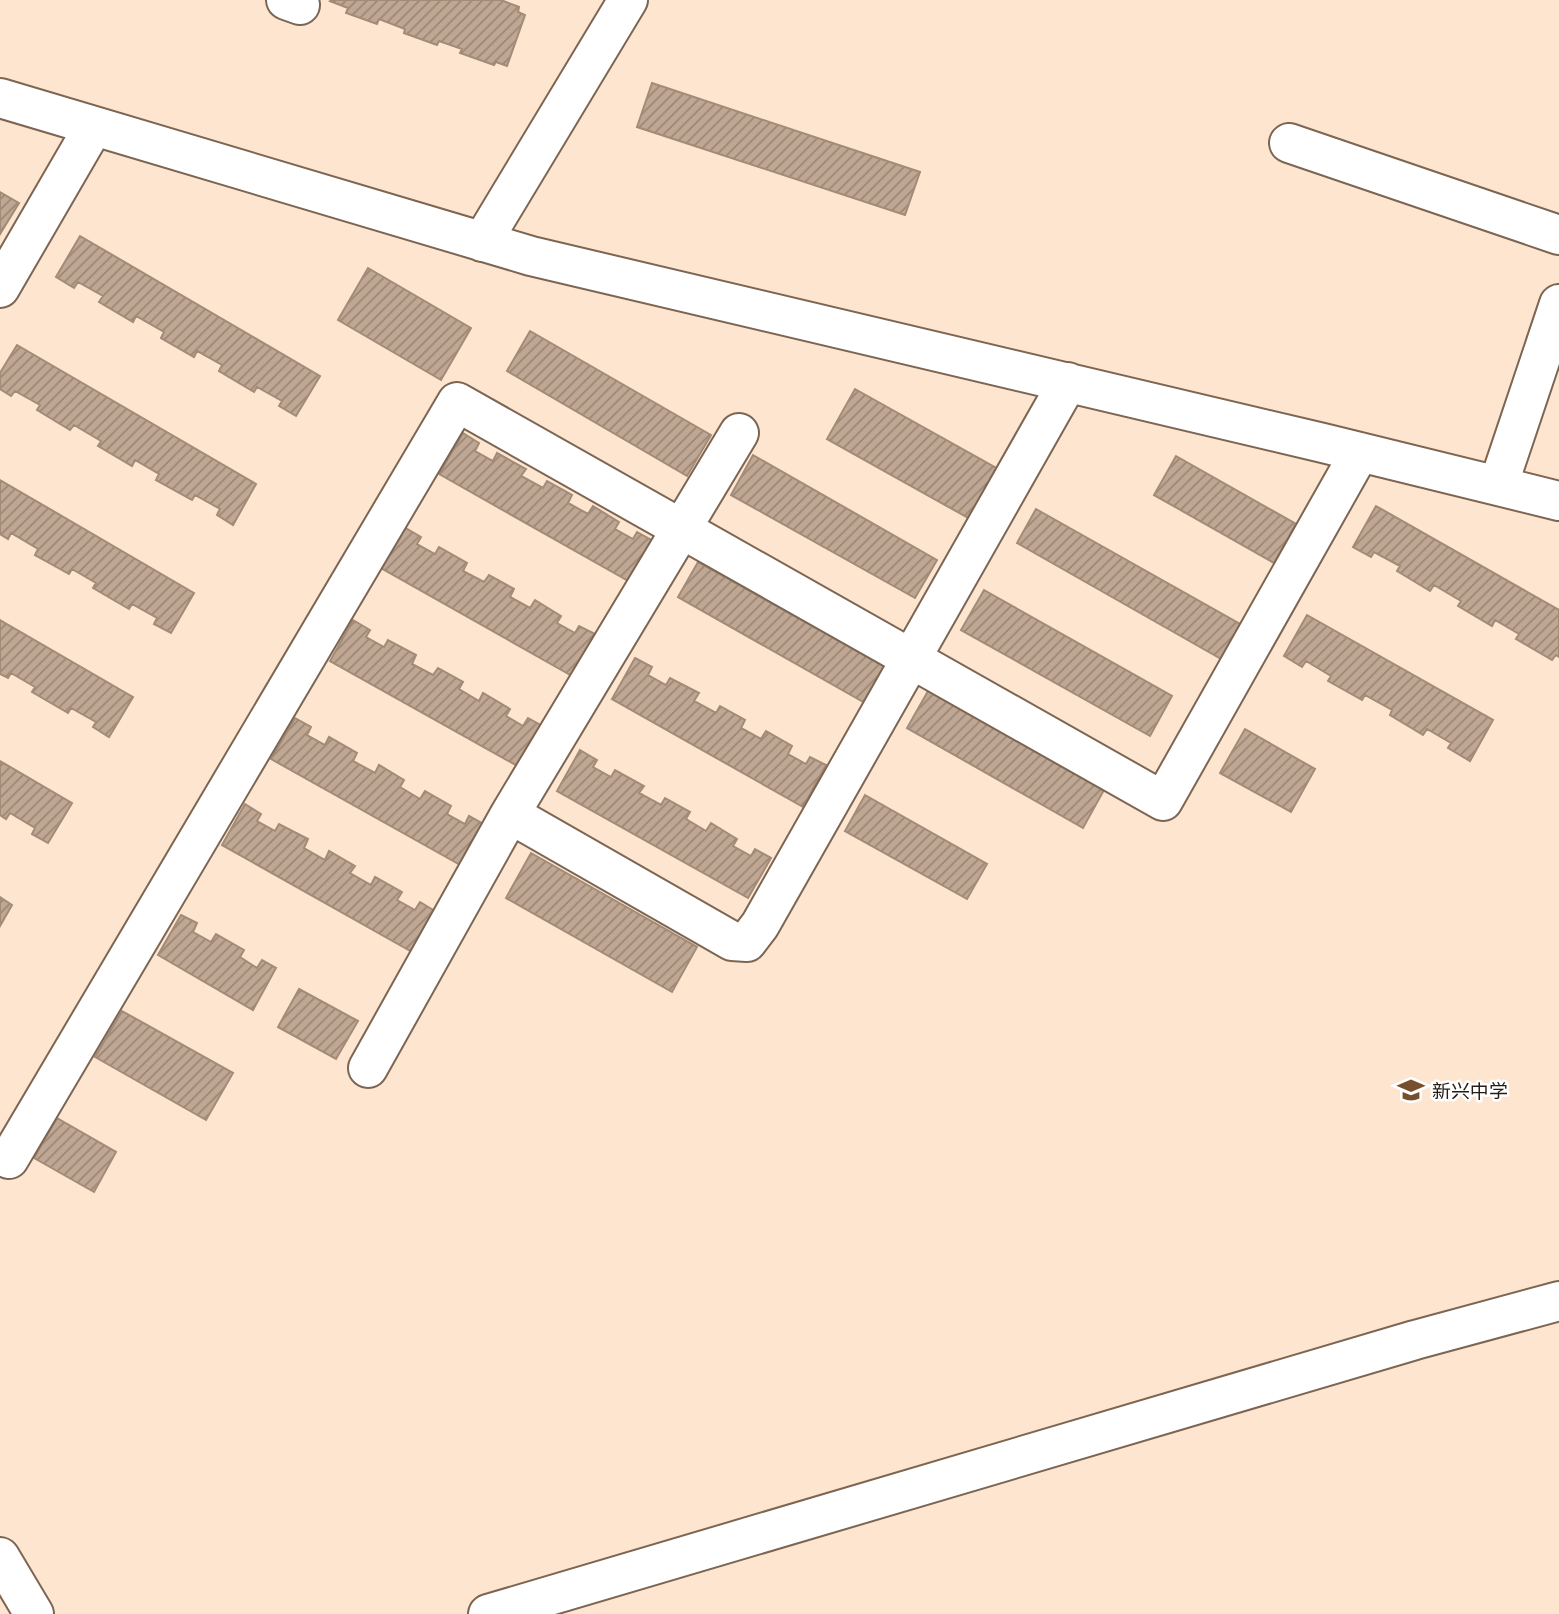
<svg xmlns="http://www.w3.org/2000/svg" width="1559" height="1614" font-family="Literata,'Noto Sans SC',serif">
<defs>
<pattern id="building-hatch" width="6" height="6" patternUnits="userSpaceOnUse" patternTransform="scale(1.75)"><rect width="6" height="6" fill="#bfa793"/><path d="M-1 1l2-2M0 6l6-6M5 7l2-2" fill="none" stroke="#9b8777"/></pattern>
</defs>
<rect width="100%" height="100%" fill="#fee5cf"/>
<path fill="url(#building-hatch)" stroke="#a28b77" stroke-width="2" d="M 331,0 L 501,0 L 519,7 L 518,12 L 525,15 L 507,66 L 496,62 L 494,65 L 460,53 L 462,49 L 439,41 L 437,45 L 404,33 L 405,29 L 379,19 L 377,24 L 346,13 L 348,8 L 330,1 Z
M 652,83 L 920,172 L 905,215 L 637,127 Z
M 0,192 L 19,203 L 0,234 Z
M 80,236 L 320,376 L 296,416 L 279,406 L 282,401 L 257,387 L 254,392 L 219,371 L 222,365 L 197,351 L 194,357 L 161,338 L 164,332 L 136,316 L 133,322 L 99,302 L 103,296 L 78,282 L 74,288 L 56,277 Z
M 368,268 L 471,328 L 441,380 L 338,320 Z
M 530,331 L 711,435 L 687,476 L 507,371 Z
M 17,345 L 256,484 L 233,525 L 217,515 L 220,509 L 195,495 L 192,500 L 156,480 L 159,474 L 135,460 L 132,466 L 98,446 L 101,441 L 74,425 L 70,430 L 37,410 L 40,405 L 15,391 L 11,396 L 0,389 L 0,373 Z
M 855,389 L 998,469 L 970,519 L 827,439 Z
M 463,433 L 479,443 L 475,451 L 493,461 L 497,453 L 526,469 L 521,476 L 543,488 L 547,481 L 572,495 L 568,503 L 588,514 L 593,506 L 619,522 L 615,529 L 633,539 L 637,532 L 653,541 L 630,582 L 439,474 Z
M 753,455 L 937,560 L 915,598 L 731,495 Z
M 1176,456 L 1296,524 L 1274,563 L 1154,495 Z
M 0,480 L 194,593 L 171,633 L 154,624 L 157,618 L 132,604 L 129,609 L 93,588 L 96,583 L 72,569 L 69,574 L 35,555 L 38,549 L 11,533 L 8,539 L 0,534 Z
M 1376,506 L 1559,610 L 1559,657 L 1556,655 L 1552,660 L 1516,639 L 1519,634 L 1495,620 L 1492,626 L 1458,606 L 1461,601 L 1434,585 L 1430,591 L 1397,571 L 1400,566 L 1374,552 L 1371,557 L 1353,547 Z
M 1036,509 L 1240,624 L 1221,659 L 1017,543 Z
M 404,527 L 421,537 L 417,544 L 435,554 L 439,547 L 467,563 L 463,571 L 484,582 L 489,575 L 514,589 L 510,597 L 530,608 L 535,600 L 561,616 L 557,623 L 575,633 L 579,626 L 595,634 L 572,676 L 381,568 Z
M 698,562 L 885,667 L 865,703 L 678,597 Z
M 984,590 L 1172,696 L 1150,736 L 961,630 Z
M 1307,615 L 1493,720 L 1470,761 L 1448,748 L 1451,743 L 1427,729 L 1423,735 L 1390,715 L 1392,710 L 1365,695 L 1362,700 L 1328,681 L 1331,676 L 1306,661 L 1302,667 L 1284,656 Z
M 0,620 L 133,697 L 109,737 L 93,727 L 96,722 L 71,708 L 68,713 L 32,692 L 35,687 L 11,673 L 8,678 L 0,674 Z
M 353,620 L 370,630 L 366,637 L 384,647 L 388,640 L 416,655 L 412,664 L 433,675 L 438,668 L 463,682 L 459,689 L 479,701 L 483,693 L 510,709 L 506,716 L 523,726 L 528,718 L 544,727 L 521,768 L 330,661 Z
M 635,658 L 652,667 L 648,675 L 666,685 L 670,678 L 699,693 L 694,701 L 716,713 L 720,706 L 745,720 L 741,728 L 761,739 L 766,731 L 792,746 L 788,754 L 806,764 L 810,757 L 826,765 L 803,807 L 612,699 Z
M 928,691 L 1104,790 L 1083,828 L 907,728 Z
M 295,718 L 311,727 L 307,735 L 325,745 L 329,737 L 357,753 L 353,761 L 375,773 L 379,765 L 404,780 L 400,787 L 420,799 L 425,791 L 451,806 L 447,814 L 465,824 L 469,816 L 485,825 L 462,866 L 271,759 Z
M 1245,729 L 1315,769 L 1291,812 L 1220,773 Z
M 580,750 L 597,760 L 593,767 L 611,777 L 615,770 L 644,786 L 639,793 L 661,805 L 665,798 L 690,812 L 686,819 L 706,831 L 711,823 L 737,839 L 733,846 L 751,856 L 755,849 L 771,858 L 748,898 L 557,791 Z
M 0,761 L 72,803 L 48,843 L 32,834 L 35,828 L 10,813 L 6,819 L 0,815 Z
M 865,795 L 987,864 L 967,899 L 845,831 Z
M 245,804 L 261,814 L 257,821 L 275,831 L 279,824 L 308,839 L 304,848 L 325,860 L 329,851 L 355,866 L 350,873 L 371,885 L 375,877 L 402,892 L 397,900 L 415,910 L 420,902 L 435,911 L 412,952 L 222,845 Z
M 531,853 L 697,947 L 672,992 L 506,898 Z
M 0,897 L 12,905 L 0,926 Z
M 181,915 L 197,923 L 193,932 L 211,942 L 216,934 L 244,950 L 240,957 L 257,968 L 262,960 L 276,968 L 253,1010 L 158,955 Z
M 299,989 L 358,1021 L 336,1059 L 278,1027 Z
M 122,1011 L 233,1073 L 206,1120 L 95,1057 Z
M 57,1118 L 116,1152 L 94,1192 L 34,1158 Z"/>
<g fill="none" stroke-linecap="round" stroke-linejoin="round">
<g stroke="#7c6653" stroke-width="42">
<path id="minor" d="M 286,0 L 300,5
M 0,98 L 531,256 L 1323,443 L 1559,501
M 1289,143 L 1559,235
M 482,242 L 628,0
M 0,288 L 94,126
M 1498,486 L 1559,304
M 510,814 L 732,941 L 747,942 L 760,925 L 1068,382
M 368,1068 L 510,814 L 739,433
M 9,1159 L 457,402 L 1163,801 L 1360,452
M 0,1557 L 34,1614
M 488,1614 L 1415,1340 L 1559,1301"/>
</g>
<use href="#minor" stroke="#fff" stroke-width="38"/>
</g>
<defs>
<g id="school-bare" transform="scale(2.1)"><path d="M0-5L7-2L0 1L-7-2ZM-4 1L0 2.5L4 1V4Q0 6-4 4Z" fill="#764f2c" stroke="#fff" stroke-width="2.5" paint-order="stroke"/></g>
</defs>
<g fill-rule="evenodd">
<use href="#school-bare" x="1411" y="1090"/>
</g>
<g text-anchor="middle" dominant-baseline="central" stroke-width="5" stroke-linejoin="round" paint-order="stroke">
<g font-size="19" fill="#251c14" stroke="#fff" text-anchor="start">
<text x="1432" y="1090">新兴中学</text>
</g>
</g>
</svg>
